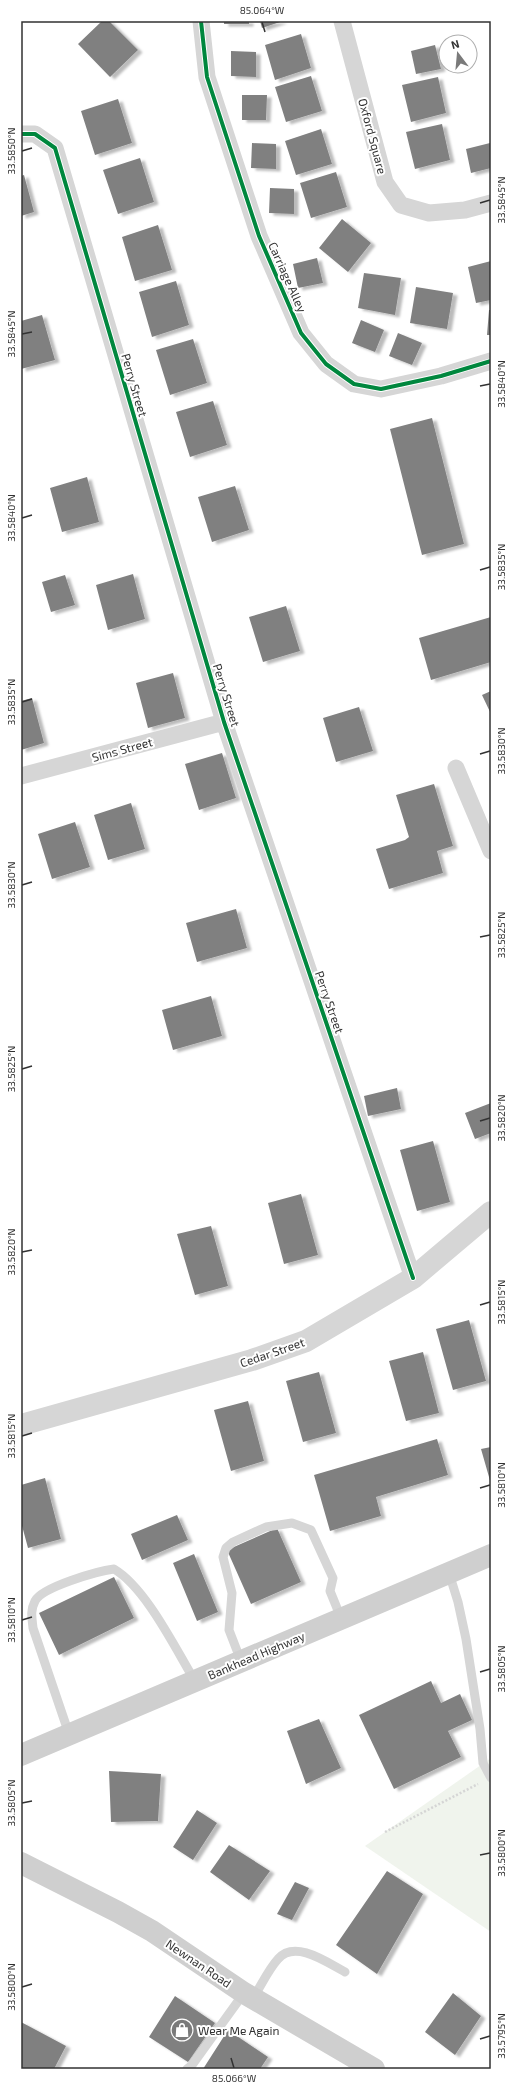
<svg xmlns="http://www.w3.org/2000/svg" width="512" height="2090" font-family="'Exo 2',sans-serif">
<defs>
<filter id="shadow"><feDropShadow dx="4.5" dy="2.5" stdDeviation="1" flood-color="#0004"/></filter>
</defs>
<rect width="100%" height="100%" fill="#fff"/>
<path fill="#f0f4ed" d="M 491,1758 L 491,1932 L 365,1846 Z"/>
<path fill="#808080" filter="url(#shadow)" d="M 102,21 L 109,21 L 138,50 L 110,77 L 78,44 Z
M 224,21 L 249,21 L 249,24 L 224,24 Z
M 260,21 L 283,21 L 262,28 Z
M 301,34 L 311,68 L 275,80 L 265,45 Z
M 435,45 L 441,69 L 416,74 L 411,51 Z
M 231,51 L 256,52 L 256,77 L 231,76 Z
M 311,76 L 322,111 L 286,122 L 275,87 Z
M 438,77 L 446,113 L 411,122 L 402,85 Z
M 242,95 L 267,95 L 266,120 L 242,120 Z
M 118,99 L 132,143 L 95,155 L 81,111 Z
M 442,124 L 450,160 L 415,169 L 406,132 Z
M 321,129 L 332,164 L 296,175 L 285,141 Z
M 252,143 L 276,144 L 276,169 L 251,168 Z
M 490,143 L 491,168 L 471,173 L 466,149 Z
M 140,158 L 154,202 L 118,214 L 103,170 Z
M 336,172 L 347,207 L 311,218 L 300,183 Z
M 24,175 L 34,212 L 21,216 L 21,176 Z
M 270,188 L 294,189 L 294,214 L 269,213 Z
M 342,219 L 371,243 L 348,272 L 319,248 Z
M 158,225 L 172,270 L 135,281 L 122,237 Z
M 317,258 L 323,283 L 298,288 L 293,264 Z
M 491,261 L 491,300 L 476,303 L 468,267 Z
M 364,273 L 401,278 L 395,315 L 358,308 Z
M 176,281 L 189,325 L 152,337 L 139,292 Z
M 416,287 L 453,293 L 447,329 L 410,323 Z
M 489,310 L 491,310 L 491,335 L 487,335 Z
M 42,315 L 55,360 L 21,369 L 21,321 Z
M 361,320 L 384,330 L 375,352 L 352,343 Z
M 398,333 L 422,343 L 412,365 L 389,356 Z
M 193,339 L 207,383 L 170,395 L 156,350 Z
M 213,401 L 227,445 L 190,457 L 176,412 Z
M 432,418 L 464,544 L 422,555 L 390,429 Z
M 87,477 L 99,522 L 62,532 L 50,488 Z
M 235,486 L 249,530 L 212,542 L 198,497 Z
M 133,574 L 145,619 L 108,630 L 96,585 Z
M 65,575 L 75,605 L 51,612 L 42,582 Z
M 286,606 L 300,651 L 263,662 L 249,617 Z
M 491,617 L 491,662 L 431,680 L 419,638 Z
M 173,673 L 185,718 L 148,728 L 136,683 Z
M 491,691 L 491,714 L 482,695 Z
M 32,698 L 44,743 L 21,750 L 21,701 Z
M 359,707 L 373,751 L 336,762 L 323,718 Z
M 222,753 L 236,798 L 199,810 L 185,764 Z
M 434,784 L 453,846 L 437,851 L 443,873 L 389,889 L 376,849 L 405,840 L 409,837 L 396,795 Z
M 131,803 L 145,849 L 108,860 L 94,815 Z
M 75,822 L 90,867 L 52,879 L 38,834 Z
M 236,909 L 247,948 L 197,962 L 186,923 Z
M 211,996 L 222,1036 L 173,1050 L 162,1010 Z
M 397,1088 L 401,1109 L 368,1116 L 364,1096 Z
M 491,1103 L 491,1133 L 475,1139 L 465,1113 Z
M 433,1141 L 450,1202 L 417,1211 L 400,1150 Z
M 301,1194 L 318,1255 L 284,1264 L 268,1203 Z
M 211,1226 L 228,1286 L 195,1295 L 177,1234 Z
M 469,1320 L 486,1381 L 453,1390 L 436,1329 Z
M 423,1352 L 439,1413 L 406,1421 L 389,1361 Z
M 319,1372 L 336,1433 L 303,1442 L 286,1381 Z
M 248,1401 L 264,1461 L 231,1471 L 214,1410 Z
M 437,1439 L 448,1475 L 376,1497 L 381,1516 L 330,1531 L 314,1475 Z
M 491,1447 L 491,1484 L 481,1449 Z
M 45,1478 L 61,1539 L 28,1548 L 21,1522 L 21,1485 Z
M 177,1515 L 188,1540 L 142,1560 L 131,1534 Z
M 277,1528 L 301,1582 L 251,1604 L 227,1550 Z
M 194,1554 L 218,1612 L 197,1621 L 173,1563 Z
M 114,1577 L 134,1618 L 59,1655 L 39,1613 Z
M 431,1681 L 441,1703 L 460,1694 L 472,1720 L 448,1731 L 461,1757 L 394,1789 L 359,1715 Z
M 319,1719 L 341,1768 L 306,1784 L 287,1731 Z
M 109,1771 L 161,1774 L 158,1821 L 111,1822 Z
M 197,1810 L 217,1823 L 193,1860 L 173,1847 Z
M 229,1845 L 270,1871 L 249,1900 L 210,1872 Z
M 387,1871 L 423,1894 L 377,1974 L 336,1945 Z
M 295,1882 L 309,1888 L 292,1920 L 277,1914 Z
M 453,1993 L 481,2016 L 455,2055 L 425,2032 Z
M 175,1996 L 215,2023 L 188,2062 L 149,2037 Z
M 21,2022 L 66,2046 L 54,2069 L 21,2069 Z
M 228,2030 L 268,2057 L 260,2069 L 203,2069 Z"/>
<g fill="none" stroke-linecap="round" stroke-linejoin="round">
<path stroke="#d5d5d5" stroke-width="2.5" stroke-dasharray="2 2" stroke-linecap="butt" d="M 385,1832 L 478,1784"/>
<path stroke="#d6d6d6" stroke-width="9" d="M 449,1573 L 458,1602 L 466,1639 L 480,1729 L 483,1763 L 491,1778
M 241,1661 L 229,1630 L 232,1593 L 223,1557 L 226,1548 L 233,1542 L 266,1527 L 292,1523 L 311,1530 L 333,1578 L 330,1591 L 341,1618
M 69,1734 L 33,1628 C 32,1618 30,1611 35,1601 C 42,1587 98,1571 114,1569 C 146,1588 175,1648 195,1681
M 253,1998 C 261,1986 268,1970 278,1959 C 295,1939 328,1963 345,1972
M 187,2069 L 192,2065 L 244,1993"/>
<path stroke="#d6d6d6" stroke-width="17" d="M 201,21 L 207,77 L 259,236 L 301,333 L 326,364 L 354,384 L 381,389 L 441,376 L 491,361
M 342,21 L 385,182 L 401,205 L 429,213 L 465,210 L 491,203
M 21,134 L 35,134 L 55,148 L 224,722 L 413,1278
M 456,768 L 491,851
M 21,776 L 224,722"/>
<path stroke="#d6d6d6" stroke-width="22" d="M 21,1425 L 252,1360 L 306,1341 L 413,1278 L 491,1212"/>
<path stroke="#cfcfcf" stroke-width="22" d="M 21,1755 L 491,1555
M 21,1863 L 118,1912 L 152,1931 L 244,1993 L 374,2069"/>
<g stroke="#fff" stroke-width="6">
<path id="cycleway" d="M 201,21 L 207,77 L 259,236 L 301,333 L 326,364 L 354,384 L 381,389 L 441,376 L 491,361
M 21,134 L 35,134 L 55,148 L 224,722 L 413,1278"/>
</g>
<use href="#cycleway" stroke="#00873e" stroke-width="4"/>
</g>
<path fill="none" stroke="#323232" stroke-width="1.5" d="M 262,22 L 265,32M 22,151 L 32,148M 480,203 L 490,200M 22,334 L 32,332M 480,386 L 490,384M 22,518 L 32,515M 480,570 L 490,567M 22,702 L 32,699M 480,754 L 490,751M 22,885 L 32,882M 480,937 L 490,935M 22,1069 L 32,1066M 480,1121 L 490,1118M 22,1252 L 32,1250M 480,1305 L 490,1302M 22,1436 L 32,1433M 480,1488 L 490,1485M 22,1620 L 32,1617M 480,1672 L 490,1669M 22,1803 L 32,1801M 480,1855 L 490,1853M 22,1987 L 32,1984M 480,2039 L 490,2036M 231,2058 L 234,2068"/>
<defs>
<g id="shop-disc" transform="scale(1.15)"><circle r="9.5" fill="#7a7a7a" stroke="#fff"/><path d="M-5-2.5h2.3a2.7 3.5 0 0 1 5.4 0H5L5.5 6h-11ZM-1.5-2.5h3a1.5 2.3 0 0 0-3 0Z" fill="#fff"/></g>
</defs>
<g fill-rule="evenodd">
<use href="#shop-disc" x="182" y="2030"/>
</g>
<g text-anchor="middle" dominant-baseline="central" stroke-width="4" stroke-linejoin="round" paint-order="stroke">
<g font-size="12" fill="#323232" stroke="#fff">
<text transform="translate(373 136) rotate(75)">Oxford Square</text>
<text transform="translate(288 277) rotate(66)">Carriage Alley</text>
<text transform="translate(135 385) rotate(74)">Perry Street</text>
<text transform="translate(227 695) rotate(73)">Perry Street</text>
<text transform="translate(122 749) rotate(-15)">Sims Street</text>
<text transform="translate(330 1002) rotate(71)">Perry Street</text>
<text transform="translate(272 1352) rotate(-19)">Cedar Street</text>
<text transform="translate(256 1655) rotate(-23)">Bankhead Highway</text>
<text transform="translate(199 1963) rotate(34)">Newnan Road</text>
</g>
<g font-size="12" fill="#323232" stroke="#fff" text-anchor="start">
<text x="198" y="2030">Wear Me Again</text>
</g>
</g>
<rect width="512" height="2090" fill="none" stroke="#ffffff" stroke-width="44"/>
<g transform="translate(458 54) rotate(344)"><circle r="19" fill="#ffffff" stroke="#adadad"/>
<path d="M0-3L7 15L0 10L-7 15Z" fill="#7a7a7a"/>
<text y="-6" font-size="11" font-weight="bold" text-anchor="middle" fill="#323232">N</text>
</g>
<rect x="22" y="22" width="468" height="2046" fill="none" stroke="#323232" stroke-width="1.5"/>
<g font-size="10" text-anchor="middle" fill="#323232">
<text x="262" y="14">85.064°W</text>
<text transform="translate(11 151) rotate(-90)" y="4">33.5850°N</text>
<text transform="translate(501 200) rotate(-90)" y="4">33.5845°N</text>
<text transform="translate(11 334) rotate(-90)" y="4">33.5845°N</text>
<text transform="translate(501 384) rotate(-90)" y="4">33.5840°N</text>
<text transform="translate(11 518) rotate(-90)" y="4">33.5840°N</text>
<text transform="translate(501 567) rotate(-90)" y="4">33.5835°N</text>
<text transform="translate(11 702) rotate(-90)" y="4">33.5835°N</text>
<text transform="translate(501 751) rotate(-90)" y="4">33.5830°N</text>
<text transform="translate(11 885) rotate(-90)" y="4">33.5830°N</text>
<text transform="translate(501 935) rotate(-90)" y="4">33.5825°N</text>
<text transform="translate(11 1069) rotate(-90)" y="4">33.5825°N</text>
<text transform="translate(501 1118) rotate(-90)" y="4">33.5820°N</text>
<text transform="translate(11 1252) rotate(-90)" y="4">33.5820°N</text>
<text transform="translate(501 1302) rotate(-90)" y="4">33.5815°N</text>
<text transform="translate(11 1436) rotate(-90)" y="4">33.5815°N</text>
<text transform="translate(501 1485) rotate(-90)" y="4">33.5810°N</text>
<text transform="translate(11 1620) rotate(-90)" y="4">33.5810°N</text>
<text transform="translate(501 1669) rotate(-90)" y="4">33.5805°N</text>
<text transform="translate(11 1803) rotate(-90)" y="4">33.5805°N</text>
<text transform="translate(501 1853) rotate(-90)" y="4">33.5800°N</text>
<text transform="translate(11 1987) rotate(-90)" y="4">33.5800°N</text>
<text transform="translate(501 2036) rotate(-90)" y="4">33.5795°N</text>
<text x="234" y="2082">85.066°W</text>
</g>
</svg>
